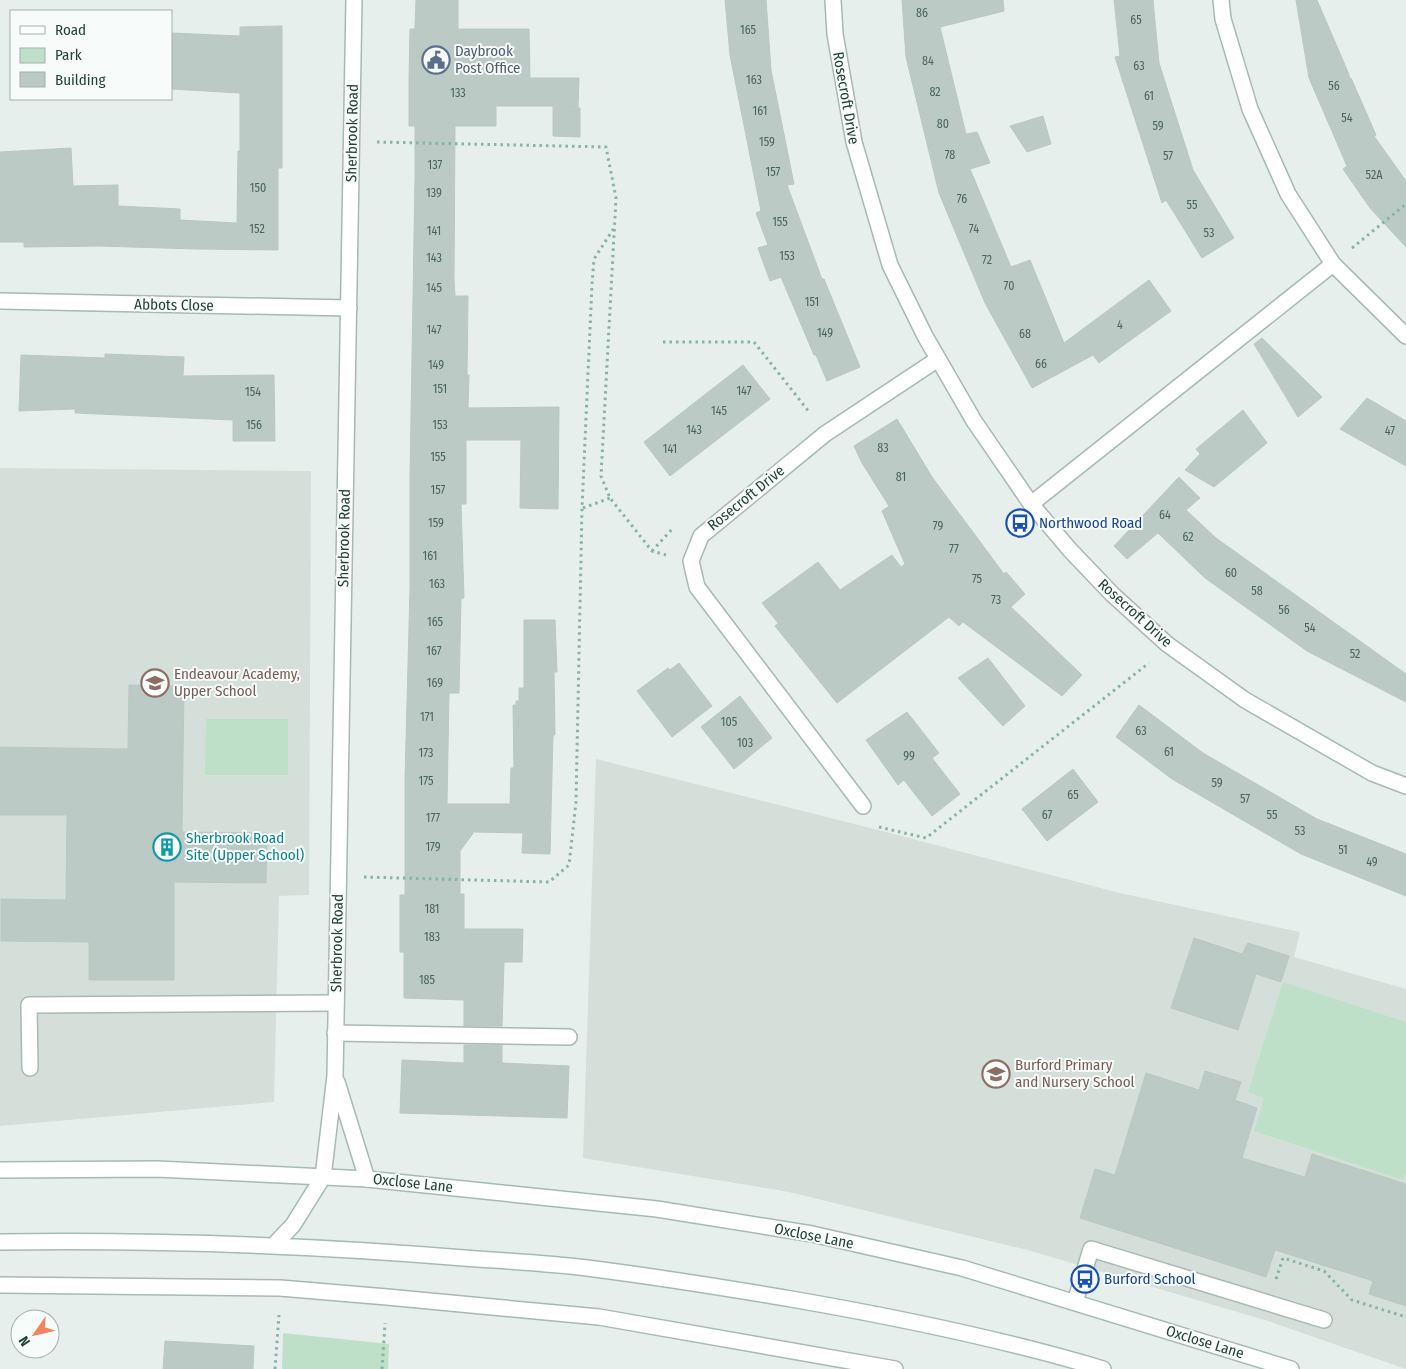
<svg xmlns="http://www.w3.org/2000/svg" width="1406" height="1369" font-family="'Fira Sans Condensed',sans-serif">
<rect width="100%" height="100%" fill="#e6efeb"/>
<path fill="#d4dfda" d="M 0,468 L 311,471 L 309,895 L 279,896 L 274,1102 L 0,1126 Z
M 596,759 L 886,832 L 1120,893 L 1300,932 L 1294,957 L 1406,989 L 1406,1369 L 1268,1321 L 1031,1251 L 789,1192 L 583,1158 Z"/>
<path fill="#bfe0c8" d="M 206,719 L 288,719 L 288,775 L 205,775 Z
M 1283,982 L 1406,1022 L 1406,1173 L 1404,1180 L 1254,1131 L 1264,1098 L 1248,1092 Z
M 283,1333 L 389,1344 L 388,1369 L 282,1369 Z"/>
<path fill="#bbcac4" stroke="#b8c9c2" d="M 416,0 L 458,0 L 458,29 L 529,29 L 530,78 L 579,78 L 578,107 L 567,107 L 580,108 L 580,137 L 553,136 L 553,106 L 496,106 L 496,126 L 455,126 L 454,280 L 455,296 L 468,296 L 467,375 L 469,375 L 468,408 L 559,407 L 558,509 L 520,508 L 521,440 L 466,440 L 466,504 L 461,504 L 464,598 L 461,598 L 459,693 L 449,693 L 447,804 L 510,804 L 511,768 L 514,768 L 513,705 L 516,705 L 516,701 L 519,701 L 519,688 L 524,688 L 524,620 L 555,620 L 557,672 L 554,672 L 555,735 L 553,735 L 550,854 L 522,853 L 523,833 L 474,832 L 460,851 L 460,894 L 464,894 L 464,929 L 523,929 L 522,962 L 504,962 L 502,1026 L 464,1026 L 464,1000 L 404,998 L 404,952 L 400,952 L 400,895 L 405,895 L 405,779 L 410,588 L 410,476 L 415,178 L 415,126 L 409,126 L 409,80 L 410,29 L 415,29 Z
M 725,0 L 766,0 L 771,70 L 794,184 L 787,185 L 822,279 L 824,279 L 860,367 L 827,381 L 816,355 L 814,355 L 781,277 L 770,281 L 758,248 L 768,245 L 756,213 L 761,211 L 730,55 Z
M 902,0 L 1003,0 L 1004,11 L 940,27 L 966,134 L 977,132 L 990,163 L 970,169 L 1011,267 L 1030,260 L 1064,343 L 1149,280 L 1171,311 L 1099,363 L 1093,355 L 1032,388 L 985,303 L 939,193 L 906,57 Z
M 1114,0 L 1153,0 L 1159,63 L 1193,170 L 1234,238 L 1202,258 L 1166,200 L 1162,203 L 1115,57 L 1120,56 Z
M 1296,0 L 1317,0 L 1348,72 L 1350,79 L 1351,78 L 1376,135 L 1374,136 L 1406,181 L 1406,247 L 1370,208 L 1343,169 L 1347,166 L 1309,78 Z
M 282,26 L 282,168 L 278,168 L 278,250 L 196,249 L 99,246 L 24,247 L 24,242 L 0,242 L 0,152 L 71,148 L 73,186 L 118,185 L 118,206 L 180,209 L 180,220 L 237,223 L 238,151 L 240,151 L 240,93 L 171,89 L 171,33 L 240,36 L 240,27 Z
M 1043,116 L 1051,144 L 1027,152 L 1010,126 Z
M 1262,338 L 1322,397 L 1298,417 L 1254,344 Z
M 105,354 L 184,357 L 183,376 L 274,375 L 275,441 L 233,441 L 233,420 L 75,413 L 75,409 L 19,411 L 21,355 L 105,358 Z
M 743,365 L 770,399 L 670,476 L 644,442 Z
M 1367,398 L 1406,421 L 1406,466 L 1340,429 Z
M 1243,410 L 1267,443 L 1214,487 L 1185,470 L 1200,454 L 1196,449 Z
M 897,419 L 932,477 L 1004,574 L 1006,572 L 1025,594 L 1011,607 L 1082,675 L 1062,696 L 963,622 L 959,626 L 949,617 L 837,703 L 775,626 L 778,623 L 762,603 L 818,562 L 840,590 L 892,555 L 901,567 L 905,564 L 882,511 L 889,506 L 862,463 L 854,446 Z
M 1179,477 L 1200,498 L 1186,510 L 1216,538 L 1406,674 L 1406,702 L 1307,651 L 1205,578 L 1158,533 L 1127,559 L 1114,546 Z
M 988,658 L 1025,706 L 1003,726 L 958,678 Z
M 679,663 L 712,706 L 672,737 L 637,691 L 668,668 L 670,670 Z
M 129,685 L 184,686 L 182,832 L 267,833 L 266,883 L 174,882 L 174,980 L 89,980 L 89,942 L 1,941 L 1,899 L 66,900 L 67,815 L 0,815 L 0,747 L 128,749 Z
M 740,696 L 772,738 L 734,769 L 701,727 Z
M 1139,705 L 1203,753 L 1317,819 L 1406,854 L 1406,896 L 1301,854 L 1172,779 L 1116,737 Z
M 907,712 L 939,753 L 932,758 L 960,794 L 932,816 L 904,780 L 898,785 L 866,740 Z
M 1073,769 L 1098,802 L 1047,841 L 1022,809 Z
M 1194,938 L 1242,954 L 1248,943 L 1289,956 L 1281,982 L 1256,974 L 1238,1030 L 1171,1008 Z
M 464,1045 L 502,1045 L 502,1063 L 569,1066 L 567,1118 L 400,1113 L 402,1060 L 464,1063 Z
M 1205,1071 L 1241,1082 L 1235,1100 L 1257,1108 L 1242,1158 L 1305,1177 L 1312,1154 L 1406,1184 L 1406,1306 L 1369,1294 L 1373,1281 L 1275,1250 L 1266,1277 L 1080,1218 L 1095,1169 L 1115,1175 L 1146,1073 L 1199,1090 Z
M 165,1341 L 254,1346 L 253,1369 L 163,1369 Z"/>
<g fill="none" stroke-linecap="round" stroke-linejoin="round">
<g stroke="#a8b8b2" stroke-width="18">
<path id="lane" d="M 335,1033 L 569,1037
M 30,1068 L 29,1005 L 336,1003
M 1075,1302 L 1091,1249 L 1324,1320"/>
</g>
<g stroke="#a8b8b2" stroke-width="18">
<path id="street" d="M 833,0 L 835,34 L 854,142 L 890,265 L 925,336 L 974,421 L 1031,504 L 1070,550 L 1112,594 L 1167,644 L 1245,700 L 1372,773 L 1406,786
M 1221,0 L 1223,19 L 1250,109 L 1288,194 L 1333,264 L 1406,336
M 0,301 L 349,308
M 1031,504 L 1333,264
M 863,806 L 697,587 L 691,561 L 701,536 L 825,434 L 938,359
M 337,1082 L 367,1179
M 323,1177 L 335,1076 L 354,0
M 0,1285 L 280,1288 L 387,1297 L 599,1317 L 895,1369"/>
</g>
<g stroke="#a4bbb3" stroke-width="18">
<path id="secondary" d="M 0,1170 L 157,1169 L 367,1179 L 657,1209 L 812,1234 L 962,1268 L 1291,1369
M 0,1242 C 155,1240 310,1245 464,1258 C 505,1261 546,1263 587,1268 C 657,1277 727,1288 797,1300 C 900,1318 1003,1339 1103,1369
M 273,1246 L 293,1225 L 323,1177"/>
</g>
<path stroke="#86b3a5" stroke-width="3" stroke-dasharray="2.5 4" stroke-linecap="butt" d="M 377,142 L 606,147 L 616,198 L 601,476 L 610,498 L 652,551 L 666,555
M 1352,248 L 1406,204
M 663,342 L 754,342 L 810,413
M 583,508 L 610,498
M 652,551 L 674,527
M 879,827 L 926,838 L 1149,663
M 364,877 L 549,882 L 569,865 L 576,802 L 582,508 L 592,284 L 594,259 L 614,228
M 1276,1279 L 1283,1258 L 1324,1271 L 1352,1300 L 1406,1317
M 275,1369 L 279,1315
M 382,1369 L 385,1323"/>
<use href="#lane" stroke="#fff" stroke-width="15"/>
<use href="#street" stroke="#fff" stroke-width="15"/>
<use href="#secondary" stroke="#fff" stroke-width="15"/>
</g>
<defs>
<g id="civic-ring" transform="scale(1.4375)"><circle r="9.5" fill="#f7fbf9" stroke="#5c6f8a" stroke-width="1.5"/><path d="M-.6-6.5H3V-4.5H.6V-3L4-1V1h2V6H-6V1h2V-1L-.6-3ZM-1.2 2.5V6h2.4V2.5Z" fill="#5c6f8a"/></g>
<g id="bus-ring" transform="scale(1.4375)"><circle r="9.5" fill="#f7fbf9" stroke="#1a4fb4" stroke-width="1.5"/><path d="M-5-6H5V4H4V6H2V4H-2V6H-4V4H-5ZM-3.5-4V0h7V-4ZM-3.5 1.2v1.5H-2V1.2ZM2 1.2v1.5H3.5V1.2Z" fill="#1a4fb4"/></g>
<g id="school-ring" transform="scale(1.4375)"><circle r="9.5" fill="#f7fbf9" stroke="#8d6e63" stroke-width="1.5"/><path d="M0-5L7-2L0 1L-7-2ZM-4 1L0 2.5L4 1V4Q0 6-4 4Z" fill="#8d6e63"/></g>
<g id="building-ring" transform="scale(1.4375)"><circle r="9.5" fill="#f7fbf9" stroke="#0f9aa8" stroke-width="1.5"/><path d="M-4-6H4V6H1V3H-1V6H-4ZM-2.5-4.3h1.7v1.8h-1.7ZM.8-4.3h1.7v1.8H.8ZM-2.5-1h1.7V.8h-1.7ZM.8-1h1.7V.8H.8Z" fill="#0f9aa8"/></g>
</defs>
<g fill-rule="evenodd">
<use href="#civic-ring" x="436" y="60"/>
<use href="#bus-ring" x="1020" y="523"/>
<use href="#school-ring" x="155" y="683"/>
<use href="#building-ring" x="167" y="847"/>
<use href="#school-ring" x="996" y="1074"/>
<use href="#bus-ring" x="1085" y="1279"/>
</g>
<g text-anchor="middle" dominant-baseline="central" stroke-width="4" stroke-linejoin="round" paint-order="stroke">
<g font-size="12" fill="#4a645c">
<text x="922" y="13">86</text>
<text x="1136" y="20">65</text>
<text x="748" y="30">165</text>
<text x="928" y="61">84</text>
<text x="1139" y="66">63</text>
<text x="754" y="80">163</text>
<text x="1334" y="86">56</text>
<text x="935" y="92">82</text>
<text x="458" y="93">133</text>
<text x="1149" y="96">61</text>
<text x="760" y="111">161</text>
<text x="1347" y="118">54</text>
<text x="943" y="124">80</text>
<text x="1158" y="126">59</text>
<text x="767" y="142">159</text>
<text x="950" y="155">78</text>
<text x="1168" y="156">57</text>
<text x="435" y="165">137</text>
<text x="773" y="172">157</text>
<text x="1374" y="175">52A</text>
<text x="258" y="188">150</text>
<text x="434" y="193">139</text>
<text x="962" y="199">76</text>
<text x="1192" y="205">55</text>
<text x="780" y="222">155</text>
<text x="257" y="229">152</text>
<text x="974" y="229">74</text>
<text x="434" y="231">141</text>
<text x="1209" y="233">53</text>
<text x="787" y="256">153</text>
<text x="434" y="258">143</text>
<text x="987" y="260">72</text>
<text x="1009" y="286">70</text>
<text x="434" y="288">145</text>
<text x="812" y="302">151</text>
<text x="1120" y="325">4</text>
<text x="434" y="330">147</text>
<text x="825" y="333">149</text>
<text x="1025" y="334">68</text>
<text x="1041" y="364">66</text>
<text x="436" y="365">149</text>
<text x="440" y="389">151</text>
<text x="744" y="391">147</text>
<text x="253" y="392">154</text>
<text x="719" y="411">145</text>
<text x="254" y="425">156</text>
<text x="440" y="425">153</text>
<text x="694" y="430">143</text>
<text x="1390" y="431">47</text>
<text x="883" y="448">83</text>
<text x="670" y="449">141</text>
<text x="438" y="457">155</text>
<text x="901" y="477">81</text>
<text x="438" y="490">157</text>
<text x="1165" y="515">64</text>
<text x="436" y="523">159</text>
<text x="938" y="526">79</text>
<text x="1188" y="537">62</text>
<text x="954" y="549">77</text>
<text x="430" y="556">161</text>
<text x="1231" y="573">60</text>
<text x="977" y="579">75</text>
<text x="437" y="584">163</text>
<text x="1257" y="591">58</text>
<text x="996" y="600">73</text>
<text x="1284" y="610">56</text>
<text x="435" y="622">165</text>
<text x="1310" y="628">54</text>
<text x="434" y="651">167</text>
<text x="1355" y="654">52</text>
<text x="435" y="683">169</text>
<text x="427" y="717">171</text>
<text x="729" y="722">105</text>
<text x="1141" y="731">63</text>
<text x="745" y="743">103</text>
<text x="1169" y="752">61</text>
<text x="426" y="753">173</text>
<text x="909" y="756">99</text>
<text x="426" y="781">175</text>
<text x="1217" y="783">59</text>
<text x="1073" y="795">65</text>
<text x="1245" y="799">57</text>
<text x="1047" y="815">67</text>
<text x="1272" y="815">55</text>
<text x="433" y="818">177</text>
<text x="1300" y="831">53</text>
<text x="433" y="847">179</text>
<text x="1343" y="850">51</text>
<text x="1372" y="862">49</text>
<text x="432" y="909">181</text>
<text x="432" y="937">183</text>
<text x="427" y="980">185</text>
</g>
<g font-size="15" fill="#4e5e75" stroke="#f7fbf9" text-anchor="start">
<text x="455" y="51">Daybrook<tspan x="455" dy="17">Post Office</tspan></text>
</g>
<g font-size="15" fill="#24423a" stroke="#f7fbf9">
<text transform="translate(846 98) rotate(80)">Rosecroft Drive</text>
<text transform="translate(352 133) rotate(-89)">Sherbrook Road</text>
<text transform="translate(174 305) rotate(1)">Abbots Close</text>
<text transform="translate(746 498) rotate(-39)">Rosecroft Drive</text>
<text transform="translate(344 538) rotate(-89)">Sherbrook Road</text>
<text transform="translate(1135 613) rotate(42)">Rosecroft Drive</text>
<text transform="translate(337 943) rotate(-89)">Sherbrook Road</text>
<text transform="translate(413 1183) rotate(6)">Oxclose Lane</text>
<text transform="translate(814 1236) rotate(11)">Oxclose Lane</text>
<text transform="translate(1205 1342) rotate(17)">Oxclose Lane</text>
</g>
<g font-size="15" fill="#164399" stroke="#f7fbf9" text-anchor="start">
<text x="1039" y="523">Northwood Road</text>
<text x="1104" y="1279">Burford School</text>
</g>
<g font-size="15" fill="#785e54" stroke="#f7fbf9" text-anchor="start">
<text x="174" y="674">Endeavour Academy,<tspan x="174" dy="17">Upper School</tspan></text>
<text x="1015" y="1065">Burford Primary<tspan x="1015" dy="17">and Nursery School</tspan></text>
</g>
<g font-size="15" fill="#0d838f" stroke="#f7fbf9" text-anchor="start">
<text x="186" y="838">Sherbrook Road<tspan x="186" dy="17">Site (Upper School)</tspan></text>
</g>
</g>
<rect x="10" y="10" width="162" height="90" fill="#f7fbf9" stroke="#a3b1ad"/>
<rect x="20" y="26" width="25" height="8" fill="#ffffff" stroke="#a3b1ad"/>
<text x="55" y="35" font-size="15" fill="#24423a">Road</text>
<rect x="20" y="48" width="25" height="15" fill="#bfe0c8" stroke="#a3b1ad"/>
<text x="55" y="60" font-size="15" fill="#24423a">Park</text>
<rect x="20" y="72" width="25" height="15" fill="#bbcac4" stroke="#a3b1ad"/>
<text x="55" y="85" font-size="15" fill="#24423a">Building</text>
<g transform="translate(35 1334) rotate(236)"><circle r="24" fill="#f7fbf9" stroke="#a3b1ad"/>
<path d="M0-4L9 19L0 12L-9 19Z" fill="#f4845f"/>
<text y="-8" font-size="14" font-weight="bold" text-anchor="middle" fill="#24423a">N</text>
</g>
</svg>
